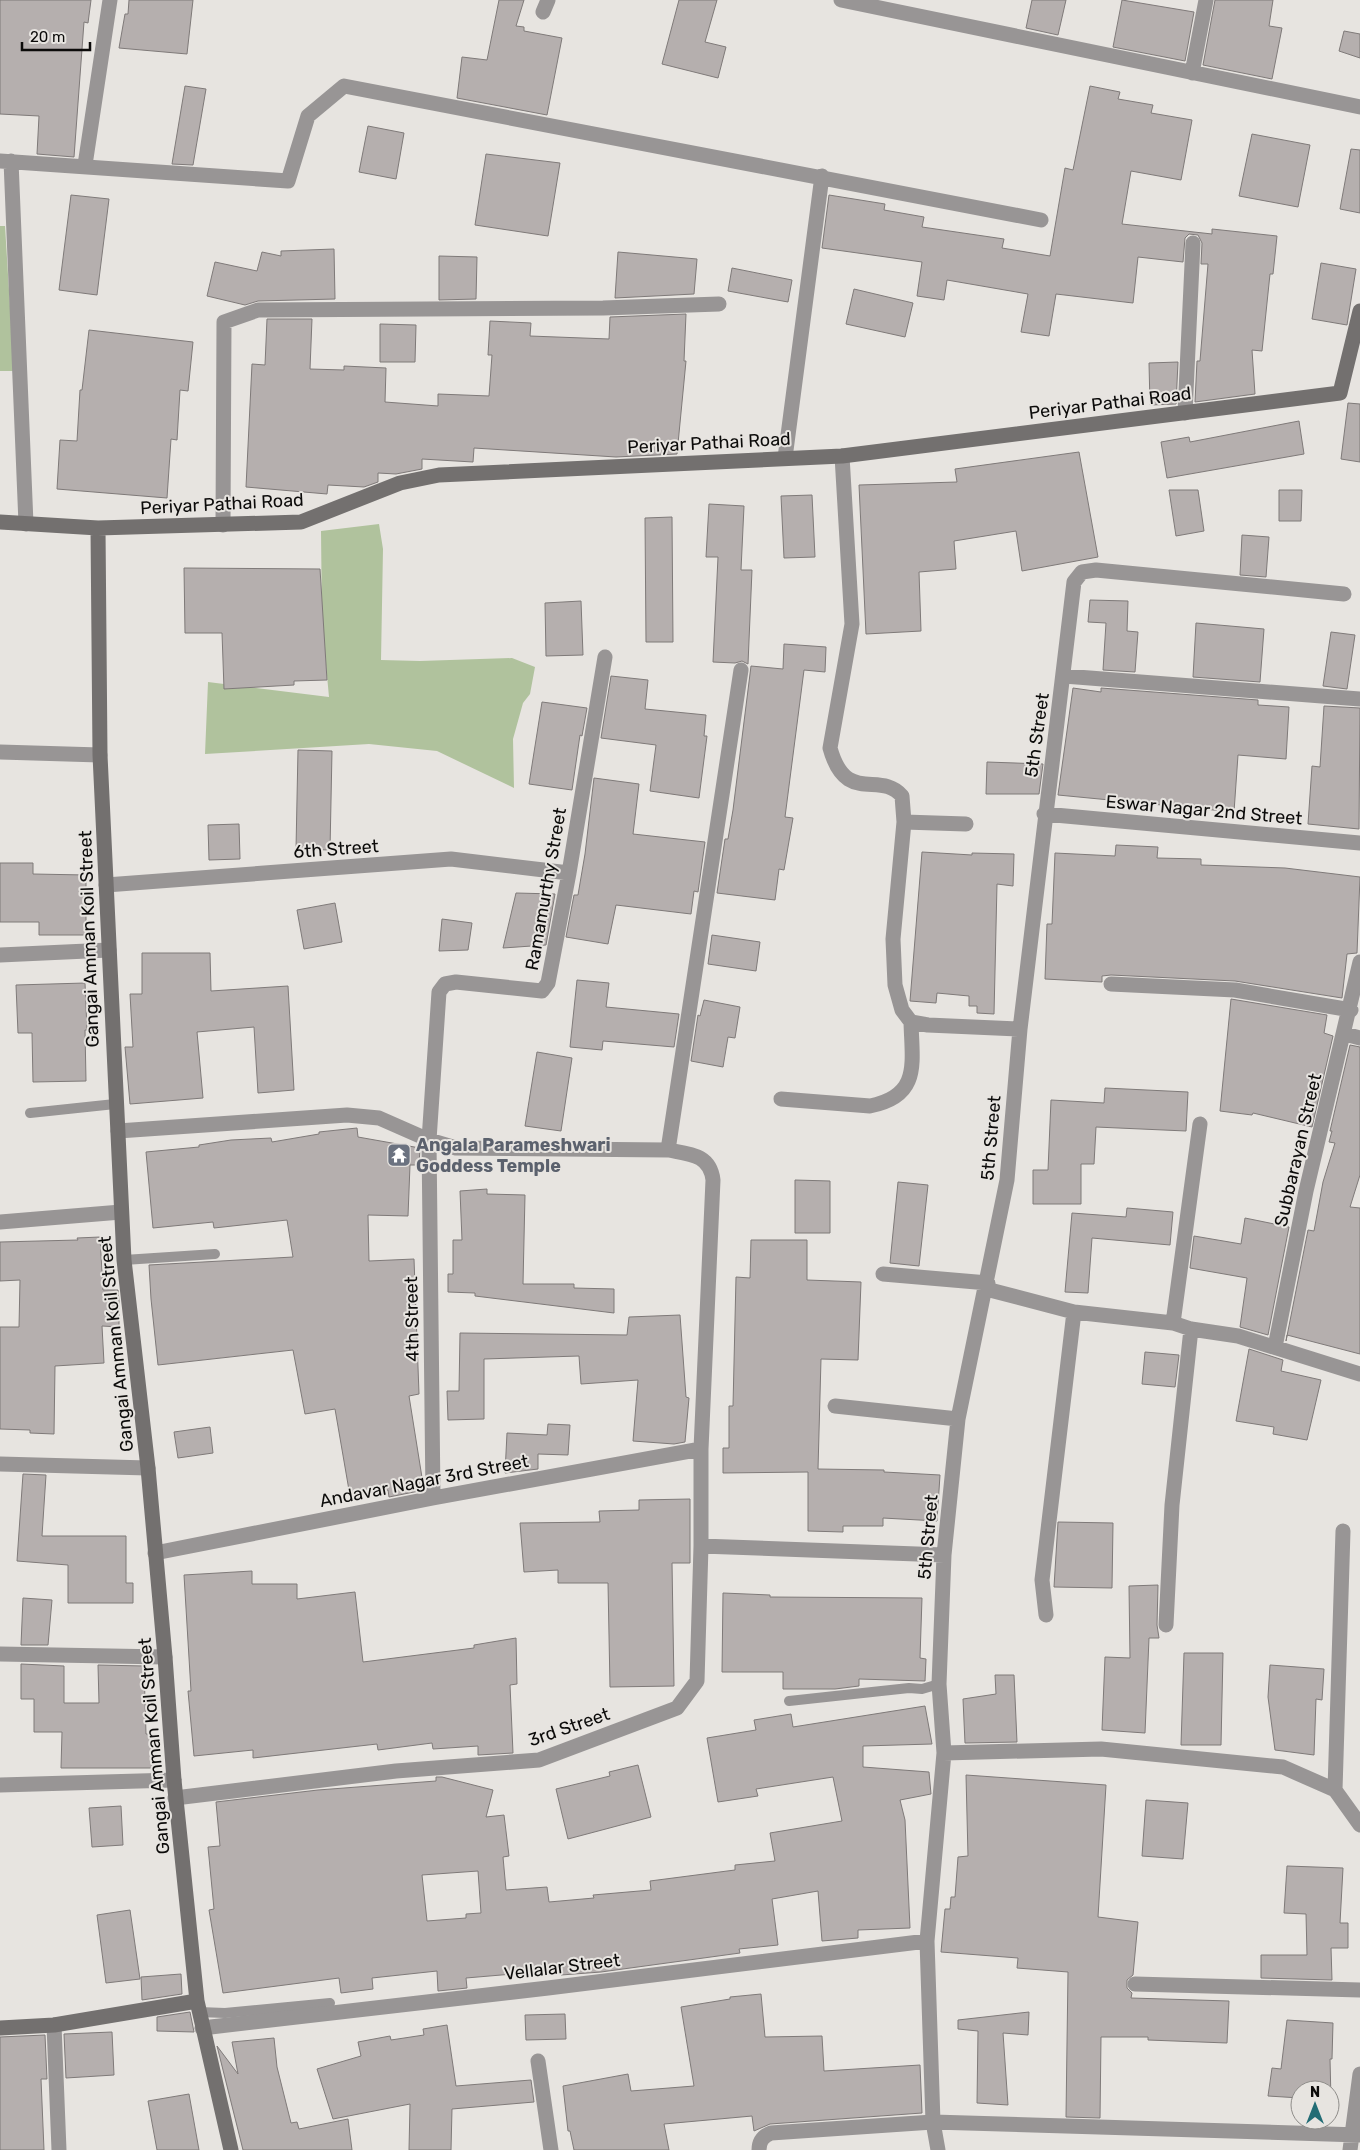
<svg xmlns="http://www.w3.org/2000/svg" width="1360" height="2150" font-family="Rubik,sans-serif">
<rect width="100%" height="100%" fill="#e7e4e0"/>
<path fill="#b0c29d" d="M 0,226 L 5,226 L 14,371 L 0,371 Z
M 379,524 L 383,549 L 381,660 L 420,661 L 512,658 L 535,667 L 530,694 L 523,703 L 513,739 L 514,788 L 437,751 L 369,744 L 205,754 L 208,682 L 329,697 L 322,622 L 321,531 Z"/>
<path fill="#b5afae" stroke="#7f7a79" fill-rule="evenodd" d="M 0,0 L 91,0 L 88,23 L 84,22 L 74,157 L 37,154 L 39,116 L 0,114 Z
M 129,0 L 193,0 L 187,54 L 119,48 L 125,14 L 128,14 Z
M 499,0 L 524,0 L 516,26 L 524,27 L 524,31 L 562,38 L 547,115 L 457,98 L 462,57 L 487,60 Z
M 679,0 L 717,0 L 705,42 L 726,47 L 718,78 L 662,64 Z
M 1032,0 L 1066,0 L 1058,35 L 1026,28 Z
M 1122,0 L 1194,12 L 1185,61 L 1113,47 Z
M 1215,0 L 1273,0 L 1269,26 L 1282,28 L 1272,79 L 1203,65 Z
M 1344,31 L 1360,34 L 1360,58 L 1339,51 Z
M 185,86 L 206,89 L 193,165 L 172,164 Z
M 1090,86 L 1120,92 L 1118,99 L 1153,105 L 1151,113 L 1192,120 L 1181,180 L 1131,171 L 1122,224 L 1212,234 L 1212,229 L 1277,236 L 1273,274 L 1270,274 L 1262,351 L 1252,350 L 1255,394 L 1195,402 L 1197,361 L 1200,361 L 1208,264 L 1201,264 L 1202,243 L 1198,235 L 1189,234 L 1185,238 L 1183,262 L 1138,257 L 1133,303 L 1056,294 L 1049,336 L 1021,332 L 1028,294 L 947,280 L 944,300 L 917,296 L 922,262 L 822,248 L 829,195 L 885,204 L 884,210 L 924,217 L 922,227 L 1004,239 L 1002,248 L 1050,256 L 1065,168 L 1073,170 Z
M 368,126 L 404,133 L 396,179 L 359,172 Z
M 1252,134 L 1310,145 L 1298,207 L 1239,196 Z
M 1351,149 L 1360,150 L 1360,213 L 1340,209 Z
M 486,154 L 560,163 L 548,236 L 475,225 Z
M 71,195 L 109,199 L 97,295 L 59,290 Z
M 334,249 L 335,299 L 258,301 L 245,305 L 207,296 L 215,262 L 257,271 L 262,252 L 281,256 L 281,251 Z
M 618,252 L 697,259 L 694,294 L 615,298 Z
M 439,256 L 477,257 L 476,299 L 439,300 Z
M 1321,263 L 1356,269 L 1347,325 L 1312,319 Z
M 732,268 L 792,280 L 788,302 L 728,291 Z
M 854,289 L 913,303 L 905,337 L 846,324 Z
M 686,314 L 684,361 L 686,361 L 677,454 L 616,457 L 474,448 L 473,462 L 422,459 L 422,469 L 396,474 L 378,473 L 378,482 L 364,487 L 328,485 L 327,494 L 246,487 L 252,364 L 265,365 L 267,319 L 312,319 L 310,369 L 344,370 L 344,366 L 386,368 L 385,402 L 438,406 L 438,394 L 489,396 L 492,355 L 488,355 L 490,321 L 531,323 L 530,336 L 609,339 L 610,317 Z
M 380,324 L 416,325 L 415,362 L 380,362 Z
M 89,330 L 193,342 L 188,391 L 180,390 L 177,440 L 171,439 L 167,498 L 57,489 L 60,440 L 77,441 L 80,390 L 82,390 Z
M 1178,362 L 1176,404 L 1150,405 L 1149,363 Z
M 1348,403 L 1360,404 L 1360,462 L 1341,459 Z
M 1299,421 L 1304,454 L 1167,478 L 1161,442 L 1189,437 L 1190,442 Z
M 1079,452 L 1098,557 L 1022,571 L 1016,531 L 954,541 L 956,569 L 919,572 L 921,631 L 866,634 L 859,485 L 957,482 L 955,469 Z
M 1169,490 L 1198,490 L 1204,531 L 1176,536 Z
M 1279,490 L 1302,490 L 1301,521 L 1279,521 Z
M 812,495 L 815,557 L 784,558 L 781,496 Z
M 709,504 L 744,506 L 741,570 L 752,570 L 748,664 L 742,661 L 735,663 L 713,662 L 718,557 L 706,557 Z
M 672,517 L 673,642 L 646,642 L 645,518 Z
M 1242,535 L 1269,537 L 1266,577 L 1240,575 Z
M 184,568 L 320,569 L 327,680 L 294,681 L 294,685 L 224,689 L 222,633 L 185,633 Z
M 1090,600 L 1128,601 L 1127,631 L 1138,632 L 1135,672 L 1103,670 L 1106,623 L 1088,622 Z
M 581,601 L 583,655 L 546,656 L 545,603 Z
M 1196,623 L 1264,629 L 1260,682 L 1193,677 Z
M 1331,632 L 1355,635 L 1347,689 L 1323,686 Z
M 784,644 L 826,647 L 825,672 L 804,670 L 785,817 L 793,818 L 784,870 L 779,869 L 775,900 L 717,893 L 725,839 L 728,839 L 733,810 L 751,666 L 783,669 Z
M 611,676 L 648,680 L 645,709 L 706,715 L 704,736 L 707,736 L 699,798 L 650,791 L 656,745 L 601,738 Z
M 1073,688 L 1101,692 L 1101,688 L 1258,700 L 1258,705 L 1289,707 L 1286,759 L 1238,755 L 1234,812 L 1058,795 Z
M 542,702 L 587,708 L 582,736 L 580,735 L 572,790 L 529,784 Z
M 1324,706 L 1360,708 L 1359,829 L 1308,824 L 1312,766 L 1320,767 Z
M 298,750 L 332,751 L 330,850 L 296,849 Z
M 987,762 L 1043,764 L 1039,794 L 986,794 Z
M 594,778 L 639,784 L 633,834 L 705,842 L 698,892 L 694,891 L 691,914 L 616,905 L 608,944 L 566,937 L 574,895 L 578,895 L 585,854 Z
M 239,824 L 240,859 L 209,860 L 208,825 Z
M 1116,845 L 1158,847 L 1157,858 L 1201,859 L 1201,865 L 1285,868 L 1360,877 L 1357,953 L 1347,954 L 1342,998 L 1235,981 L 1111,975 L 1102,976 L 1102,982 L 1045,979 L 1047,924 L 1052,924 L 1055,853 L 1115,856 Z
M 922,852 L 972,855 L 972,853 L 1014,854 L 1013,886 L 997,884 L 994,1014 L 977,1013 L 977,1006 L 969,1006 L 969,996 L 937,993 L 936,1003 L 910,1001 Z
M 0,863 L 33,863 L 33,874 L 86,875 L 86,935 L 39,935 L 39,922 L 0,922 Z
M 516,893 L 555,894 L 546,945 L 503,948 Z
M 335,903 L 342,942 L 304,949 L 297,910 Z
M 442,919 L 472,923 L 468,950 L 439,951 Z
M 712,935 L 760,942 L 756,971 L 708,964 Z
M 142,953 L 210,953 L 211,991 L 288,986 L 294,1090 L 258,1093 L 254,1027 L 197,1032 L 203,1098 L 130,1104 L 125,1047 L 133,1047 L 130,994 L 142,994 Z
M 577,980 L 609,983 L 606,1007 L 679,1014 L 674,1047 L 603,1041 L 602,1050 L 570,1047 Z
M 85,983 L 87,1030 L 85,1030 L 86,1081 L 33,1082 L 32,1033 L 18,1033 L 16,985 Z
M 1231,999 L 1327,1015 L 1324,1033 L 1333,1036 L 1312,1127 L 1253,1113 L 1252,1115 L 1220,1111 Z
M 704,1000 L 740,1007 L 735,1038 L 728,1037 L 723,1067 L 691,1061 L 698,1015 L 700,1016 Z
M 1350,1045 L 1360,1047 L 1360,1175 L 1350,1207 L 1360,1208 L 1360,1354 L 1287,1335 L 1286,1341 L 1308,1230 L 1314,1231 L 1323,1182 L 1335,1143 L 1329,1142 L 1332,1131 L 1330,1131 Z
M 537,1052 L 572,1058 L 561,1131 L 525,1126 Z
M 1105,1088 L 1188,1092 L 1186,1131 L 1096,1127 L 1094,1164 L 1081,1164 L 1081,1204 L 1033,1204 L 1033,1170 L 1048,1170 L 1051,1100 L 1104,1103 Z
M 357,1128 L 358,1137 L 420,1148 L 419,1165 L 410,1165 L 408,1216 L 368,1215 L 369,1261 L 414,1259 L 419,1394 L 409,1396 L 424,1490 L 389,1497 L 388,1490 L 350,1496 L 335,1409 L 305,1414 L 293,1350 L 158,1365 L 151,1299 L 149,1265 L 293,1257 L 287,1220 L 214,1228 L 213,1222 L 153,1228 L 146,1152 L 199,1147 L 199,1145 L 231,1140 L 271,1138 L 272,1142 L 319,1134 L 319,1132 Z
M 795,1180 L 830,1181 L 830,1233 L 795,1233 Z
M 898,1182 L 928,1185 L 919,1266 L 890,1263 Z
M 487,1189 L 487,1194 L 525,1195 L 523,1284 L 574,1284 L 574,1288 L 614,1289 L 614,1313 L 475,1296 L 475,1293 L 448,1292 L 448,1274 L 453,1274 L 453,1240 L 462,1240 L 460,1191 Z
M 1127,1208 L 1173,1212 L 1170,1245 L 1092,1238 L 1088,1293 L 1065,1292 L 1072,1213 L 1126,1217 Z
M 1245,1218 L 1289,1227 L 1268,1335 L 1240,1327 L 1247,1278 L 1190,1268 L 1194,1236 L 1241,1244 Z
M 100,1237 L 103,1290 L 118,1290 L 119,1301 L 119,1327 L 102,1326 L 104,1363 L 55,1366 L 54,1434 L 30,1433 L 30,1430 L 0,1429 L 0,1327 L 19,1327 L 20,1280 L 0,1281 L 0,1242 L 78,1240 L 77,1238 Z
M 751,1240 L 807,1240 L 807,1280 L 861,1282 L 858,1360 L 821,1359 L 818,1469 L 884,1470 L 884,1472 L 940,1475 L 937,1521 L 883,1518 L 883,1526 L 843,1526 L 843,1532 L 808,1531 L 808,1472 L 723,1473 L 723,1448 L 729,1448 L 729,1406 L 733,1406 L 736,1277 L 750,1278 Z
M 680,1315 L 686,1397 L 689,1398 L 685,1442 L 674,1444 L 633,1441 L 638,1380 L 581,1384 L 579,1356 L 484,1359 L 484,1419 L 448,1420 L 447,1391 L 459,1391 L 460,1333 L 627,1335 L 629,1317 Z
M 1249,1349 L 1283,1360 L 1281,1371 L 1321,1380 L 1307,1440 L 1273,1434 L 1274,1427 L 1236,1421 Z
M 1145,1352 L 1179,1355 L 1175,1387 L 1142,1384 Z
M 548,1424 L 570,1425 L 568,1455 L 538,1454 L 538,1469 L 505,1473 L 507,1433 L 547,1435 Z
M 210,1427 L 213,1453 L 178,1458 L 174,1432 Z
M 23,1474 L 46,1475 L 42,1536 L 126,1536 L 126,1583 L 133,1583 L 133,1603 L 68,1603 L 68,1565 L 17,1561 Z
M 690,1499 L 690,1563 L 672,1563 L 674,1686 L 610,1687 L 608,1583 L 558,1583 L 558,1570 L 524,1572 L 520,1523 L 600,1522 L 599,1511 L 639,1510 L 639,1500 Z
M 1058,1522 L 1113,1523 L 1112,1588 L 1054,1587 Z
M 252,1571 L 252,1584 L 297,1584 L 297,1599 L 355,1592 L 363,1662 L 474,1648 L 474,1645 L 516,1638 L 517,1684 L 510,1685 L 513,1753 L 478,1755 L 478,1746 L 433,1749 L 432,1743 L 378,1750 L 377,1744 L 253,1758 L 253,1750 L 194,1756 L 188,1691 L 191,1691 L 184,1575 Z
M 1158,1585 L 1157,1625 L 1159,1638 L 1149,1638 L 1145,1733 L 1102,1730 L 1105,1657 L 1130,1658 L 1129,1586 Z
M 723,1593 L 770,1595 L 770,1597 L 922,1598 L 920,1658 L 926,1659 L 925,1681 L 859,1679 L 859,1686 L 835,1689 L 783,1689 L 783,1672 L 722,1672 Z
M 23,1598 L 52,1600 L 48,1645 L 21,1645 Z
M 1184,1653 L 1223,1653 L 1221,1745 L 1181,1745 Z
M 21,1664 L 64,1666 L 64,1703 L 99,1703 L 98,1665 L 144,1666 L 146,1734 L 152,1734 L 152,1768 L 61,1768 L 62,1732 L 34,1732 L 34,1699 L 21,1699 Z
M 1270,1665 L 1324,1669 L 1322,1700 L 1316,1699 L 1314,1755 L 1275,1750 L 1268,1697 Z
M 995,1675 L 1014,1675 L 1017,1742 L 965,1743 L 963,1699 L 996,1694 Z
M 925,1706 L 932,1744 L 863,1746 L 863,1767 L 929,1772 L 931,1794 L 900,1800 L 905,1820 L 910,1928 L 858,1930 L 858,1938 L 822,1941 L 818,1891 L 772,1899 L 778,1945 L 739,1949 L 740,1953 L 601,1972 L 561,1975 L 560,1965 L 513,1969 L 513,1974 L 466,1978 L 467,1988 L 438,1991 L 437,1971 L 372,1978 L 373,1989 L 341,1993 L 339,1978 L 223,1993 L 209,1910 L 214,1909 L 208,1847 L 220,1846 L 216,1802 L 318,1790 L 436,1781 L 436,1777 L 442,1777 L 493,1790 L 486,1817 L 504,1815 L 509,1856 L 503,1857 L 506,1890 L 547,1887 L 549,1902 L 594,1898 L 593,1895 L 651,1890 L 650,1881 L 735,1870 L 735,1865 L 775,1861 L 770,1833 L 842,1821 L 833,1777 L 756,1789 L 758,1796 L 718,1802 L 707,1738 L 756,1730 L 754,1720 L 791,1714 L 793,1727 ZM 478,1871 L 481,1913 L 466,1914 L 466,1918 L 427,1921 L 422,1875 Z
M 638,1765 L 651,1817 L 568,1839 L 556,1789 L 610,1776 L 609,1772 Z
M 966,1775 L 1106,1785 L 1098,1917 L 1138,1922 L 1133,1975 L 1127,1980 L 1127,1988 L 1132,1993 L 1131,1998 L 1229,2001 L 1227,2043 L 1148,2040 L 1148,2037 L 1101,2037 L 1100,2118 L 1066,2117 L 1068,1972 L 1017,1968 L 1018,1958 L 941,1952 L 945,1909 L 950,1909 L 951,1897 L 955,1897 L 958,1857 L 968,1856 Z
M 1146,1800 L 1188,1803 L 1183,1859 L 1142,1856 Z
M 121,1806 L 123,1845 L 92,1847 L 89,1808 Z
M 1287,1866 L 1343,1868 L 1340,1923 L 1348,1923 L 1348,1948 L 1331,1948 L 1332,1980 L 1261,1978 L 1261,1955 L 1307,1955 L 1306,1914 L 1284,1913 Z
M 130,1910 L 140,1979 L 106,1983 L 97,1915 Z
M 181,1974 L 182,1994 L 142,2000 L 141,1977 Z
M 761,1994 L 765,2037 L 822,2036 L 824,2071 L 920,2065 L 922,2113 L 770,2124 L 754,2131 L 752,2116 L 664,2124 L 669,2150 L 574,2150 L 570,2131 L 568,2131 L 563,2086 L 628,2074 L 631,2091 L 694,2086 L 681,2007 L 730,1999 L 730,1997 Z
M 190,2012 L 194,2032 L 157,2031 L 157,2017 Z
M 1029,2012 L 1028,2035 L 1003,2033 L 1008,2105 L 977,2103 L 978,2031 L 958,2029 L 958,2020 Z
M 565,2014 L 566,2039 L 526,2040 L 525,2015 Z
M 1287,2020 L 1333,2023 L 1332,2059 L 1330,2059 L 1331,2100 L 1330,2090 L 1300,2090 L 1300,2098 L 1268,2096 L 1272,2068 L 1281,2069 Z
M 447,2025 L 456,2086 L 531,2080 L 534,2102 L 452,2109 L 451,2150 L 409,2150 L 410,2104 L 333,2119 L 317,2069 L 361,2056 L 358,2042 L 390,2036 L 391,2040 L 424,2035 L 423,2029 Z
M 112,2032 L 114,2075 L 66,2078 L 64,2034 Z
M 45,2035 L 47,2079 L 41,2079 L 44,2150 L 0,2150 L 0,2037 Z
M 274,2038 L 277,2067 L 291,2123 L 297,2122 L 299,2129 L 348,2119 L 352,2150 L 243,2150 L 217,2046 L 238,2074 L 232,2042 Z
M 189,2094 L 199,2150 L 157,2150 L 148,2101 Z"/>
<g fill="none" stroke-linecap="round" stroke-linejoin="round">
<path stroke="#989595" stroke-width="10" d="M 30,1113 L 115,1104
M 124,1260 L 215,1254
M 789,1701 L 909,1688 L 922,1689 L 939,1684
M 199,2012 L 225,2013 L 330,2003"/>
<path stroke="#989595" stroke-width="15" d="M 841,0 L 1360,107
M 543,12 L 548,0
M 1192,73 L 1206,0
M 0,161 L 288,181 L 308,116 L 344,86 L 1041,220
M 11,161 L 26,524
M 85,165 L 110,0
M 1185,413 L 1193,243
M 842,456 L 852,624 L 830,748 C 846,806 880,770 902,796 L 904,822 L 893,939 L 895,985 L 902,1010 L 911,1022 L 928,1025 L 1020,1029
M 785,458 L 822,176
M 223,525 L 224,322 L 258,310 L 603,308 L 719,304
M 1064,676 L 1360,699
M 0,752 L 100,755
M 1044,814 L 1360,843
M 904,822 L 966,824
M 106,885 L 451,859 L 569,873
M 0,955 L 109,950
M 1111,984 L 1235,990 L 1351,1010
M 1345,1034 L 1360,1038
M 781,1099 L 870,1106 C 921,1096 912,1063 911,1022
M 118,1131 L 347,1115 L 379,1118 L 429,1140 L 456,1148 L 668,1150 C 689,1154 710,1154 713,1180 L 701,1449 L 701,1546 L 697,1681 L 677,1708 L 539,1760 L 396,1771 L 175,1798
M 668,1150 L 741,670
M 0,1222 L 121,1212
M 883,1274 L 988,1283
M 986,1289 L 1074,1312 L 1173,1323 L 1191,1329 L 1238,1336 L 1360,1374
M 1173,1323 L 1200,1124
M 1275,1347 L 1306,1191 L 1360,962
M 835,1406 L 958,1419
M 0,1464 L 148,1468
M 433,1498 L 429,1140 L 439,992 L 445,984 L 456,982 L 542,991 L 548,983 L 569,873 L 605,657
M 701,1546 L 944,1555
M 155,1553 L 433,1498 L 701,1449
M 1046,1615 L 1042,1580 L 1074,1312
M 1166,1625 L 1172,1505 L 1191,1329
M 0,1654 L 165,1657
M 944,1753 L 1101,1749 L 1283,1767 L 1335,1790 L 1360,1825
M 0,1785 L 174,1780
M 1335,1790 L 1343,1531
M 1135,1984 L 1360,1990
M 54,2025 L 59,2150
M 202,2028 L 548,1988 L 927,1941
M 538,2061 L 551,2150
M 759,2150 C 759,2141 763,2136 771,2133 L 933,2122 L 1360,2135
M 938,2150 L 933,2122 L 927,1941 L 944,1753 L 939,1684 L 944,1555 L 958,1419 L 1007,1180 L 1020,1029 L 1074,582 L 1082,572 L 1096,570 L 1344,594
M 1350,2150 L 1360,2074"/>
<path stroke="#73706f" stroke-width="15" d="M 0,522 L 98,528 L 301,522 L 400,483 L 439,475 L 842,456 L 1340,393 L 1360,311
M 98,528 L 100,755 L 124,1260 L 148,1468 L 165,1657 L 174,1780 L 197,2001 L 231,2150
M 0,2028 L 54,2025 L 197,2001"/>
</g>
<defs>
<g id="temple-square" transform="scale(1.25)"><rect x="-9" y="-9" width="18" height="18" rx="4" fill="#6b7280" stroke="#e7e4e0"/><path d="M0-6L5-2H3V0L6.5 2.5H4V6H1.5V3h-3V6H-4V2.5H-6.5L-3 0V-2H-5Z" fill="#fff"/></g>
</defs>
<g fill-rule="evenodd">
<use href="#temple-square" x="399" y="1155"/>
</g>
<g text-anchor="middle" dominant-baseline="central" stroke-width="4" stroke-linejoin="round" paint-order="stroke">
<g font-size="18" fill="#0c0b0a" stroke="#e7e4e0">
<text transform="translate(1110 403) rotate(-7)">Periyar Pathai Road</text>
<text transform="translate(709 443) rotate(-3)">Periyar Pathai Road</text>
<text transform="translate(222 504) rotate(-3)">Periyar Pathai Road</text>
<text transform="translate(1037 735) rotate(-82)">5th Street</text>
<text transform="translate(1204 810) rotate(5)">Eswar Nagar 2nd Street</text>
<text transform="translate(336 849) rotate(-4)">6th Street</text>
<text transform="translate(546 889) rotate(-80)">Ramamurthy Street</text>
<text transform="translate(89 939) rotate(-92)">Gangai Amman Koil Street</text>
<text transform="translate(991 1138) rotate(-85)">5th Street</text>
<text transform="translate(1298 1150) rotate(-77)">Subbarayan Street</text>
<text transform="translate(412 1319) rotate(-91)">4th Street</text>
<text transform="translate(116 1344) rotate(-96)">Gangai Amman Koil Street</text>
<text transform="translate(424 1481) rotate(-11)">Andavar Nagar 3rd Street</text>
<text transform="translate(928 1537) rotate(-85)">5th Street</text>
<text transform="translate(569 1727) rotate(-19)">3rd Street</text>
<text transform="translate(154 1746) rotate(-95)">Gangai Amman Koil Street</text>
<text transform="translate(562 1967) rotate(-7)">Vellalar Street</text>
</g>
<g font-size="18" font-weight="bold" fill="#5b616d" stroke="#e7e4e0" text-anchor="start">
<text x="416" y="1145">Angala Parameshwari<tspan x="416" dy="21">Goddess Temple</tspan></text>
</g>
</g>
<g transform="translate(1315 2105)"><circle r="24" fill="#e7e4e0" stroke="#8f8d8a"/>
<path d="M0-4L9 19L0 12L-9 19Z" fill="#226c75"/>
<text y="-8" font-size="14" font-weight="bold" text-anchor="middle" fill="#0c0b0a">N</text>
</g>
<path d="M22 42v8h68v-8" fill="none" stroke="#0c0b0a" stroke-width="2.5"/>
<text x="30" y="42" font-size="15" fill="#0c0b0a" stroke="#e7e4e0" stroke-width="4" paint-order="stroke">20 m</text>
</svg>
